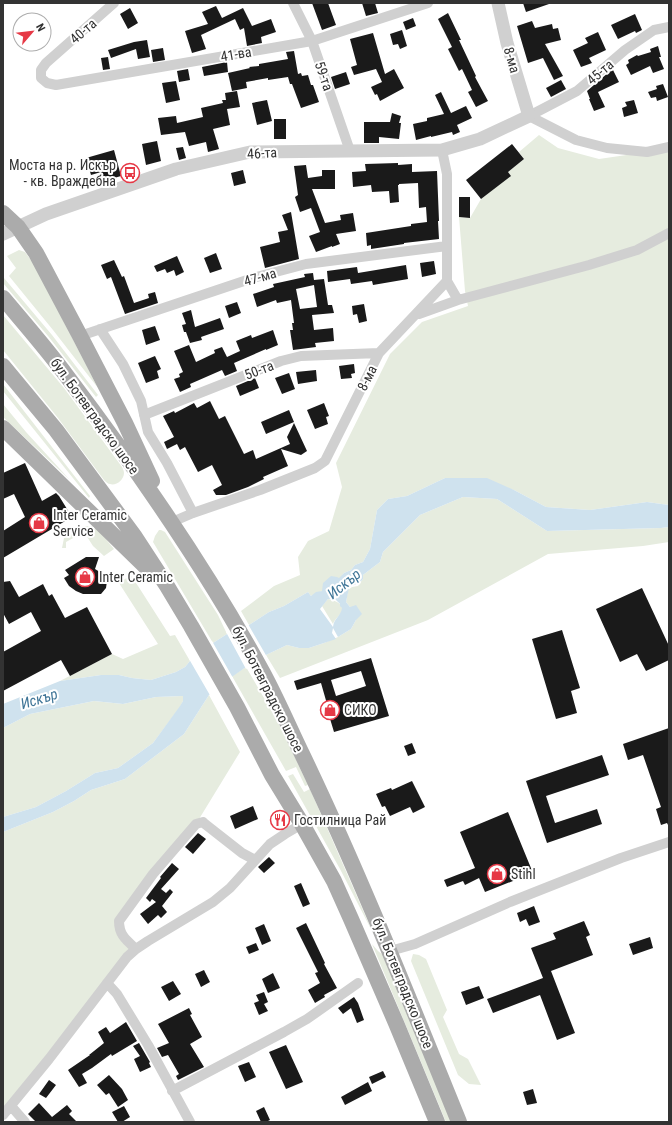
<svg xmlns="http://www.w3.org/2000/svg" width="672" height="1125" font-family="'Roboto Condensed',sans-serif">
<rect width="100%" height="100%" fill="#fff"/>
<path fill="#e6ecdf" d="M 539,135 L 558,148 L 599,159 L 647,152 L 669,147 L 669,505 L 647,502 L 590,510 L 546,507 L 514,490 L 445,478 L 407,496 L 388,499 L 377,510 L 370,549 L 363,562 L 355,565 L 351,570 L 344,573 L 340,578 L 322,591 L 311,596 L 308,592 L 284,606 L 269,612 L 249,625 L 241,611 L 274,586 L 300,575 L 298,557 L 308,541 L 329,531 L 342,487 L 336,463 L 390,354 L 422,322 L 468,306 L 465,291 L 459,217 L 470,218 L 481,199 L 510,176 L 508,172 L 524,159 L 519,152 Z
M 19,250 L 25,252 L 34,264 L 98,388 L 53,330 L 9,276 L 16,268 L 7,256 Z
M 4,278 L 52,335 L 98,395 L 96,397 L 48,336 L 3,283 L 3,279 Z
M 3,315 L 64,388 L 122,467 C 123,469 124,471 124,473 C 124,480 116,486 110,484 C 108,484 106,482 104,480 L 58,418 L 3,350 Z
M 3,384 L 90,496 L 89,498 L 3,391 Z
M 3,404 L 26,432 L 70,480 L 3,417 Z
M 463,497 L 497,499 L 547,531 L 661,528 L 669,527 L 669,542 L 643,546 L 548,554 L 428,620 L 280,678 L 266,655 L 287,645 L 299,648 L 309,648 L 324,643 L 338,637 L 351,629 L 356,620 L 350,607 L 346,602 L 348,590 L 352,587 L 358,586 L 359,584 L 363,579 L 363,575 L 380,562 L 383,552 L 420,515 Z
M 84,526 L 95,526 L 114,549 L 104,556 L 93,546 L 84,532 L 66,542 L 66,548 L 62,548 L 64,538 Z
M 159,530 L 161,530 L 165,532 L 218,615 L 227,634 L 213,643 L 153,542 L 155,536 Z
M 131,575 L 170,636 L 175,635 L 190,661 L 185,667 L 176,672 L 151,680 L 132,678 L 119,675 L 101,675 L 60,681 L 112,654 L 123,659 L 158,644 L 119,583 Z
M 328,599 C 334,600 346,604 341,613 C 338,617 335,619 333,624 L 322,606 Z
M 246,667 L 278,722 L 308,785 L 305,786 L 296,767 L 286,771 L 232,676 Z
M 209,695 L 240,752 L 196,824 L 119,921 L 136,949 L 3,1115 L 3,832 L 53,812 L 74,801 L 91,790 L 125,779 L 184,734 Z
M 183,696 L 183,701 L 180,707 L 153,743 L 118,768 L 95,773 L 66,791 L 36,807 L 3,817 L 3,728 L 30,714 L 94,701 L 123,704 L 156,697 Z
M 293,774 L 304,792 L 310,789 L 373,933 L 340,869 L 288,776 Z
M 372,944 L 378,951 L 383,955 L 452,1122 L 446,1122 Z
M 413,954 L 419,955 L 426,959 L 447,1010 L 443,1017 L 459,1054 L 468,1059 L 481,1085 L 469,1084 L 458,1075 L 411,961 Z"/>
<path fill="#cfe2ee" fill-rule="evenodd" d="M 445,478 L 487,478 L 514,490 L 546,507 L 590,510 L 647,502 L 669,505 L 669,527 L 661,528 L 547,531 L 497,499 L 463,497 L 420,515 L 383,552 L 380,562 L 363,575 L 363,579 C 359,584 354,584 349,588 L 346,602 L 350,607 L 356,605 L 362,614 L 356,620 L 351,629 L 338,637 L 333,628 L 332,633 L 336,639 L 309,648 L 299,648 L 287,645 L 266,655 L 246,667 L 226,681 L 209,695 L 184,734 L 125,779 L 91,790 L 74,801 L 53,812 L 3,832 L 3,817 L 36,807 L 66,791 L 95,773 L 118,768 L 153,743 L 180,706 L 183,701 L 183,696 L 156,697 L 123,704 L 94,701 L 30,714 L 3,728 L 3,704 L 60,681 L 101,675 L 119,675 L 132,678 L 151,680 L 176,672 L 185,667 L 190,661 L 213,643 L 227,634 L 249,625 L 269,612 L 284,606 L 308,592 L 311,596 L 316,592 L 322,591 L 323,583 L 331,576 L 337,577 L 339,578 L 344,573 L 351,570 L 355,565 L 363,562 L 370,549 L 377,510 L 388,499 L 407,496 ZM 328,599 L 336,600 L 340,604 L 340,606 L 342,608 C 341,616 334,618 333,627 L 320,609 Z"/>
<path fill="#fff" d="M 248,624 L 267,657 L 246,669 L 226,632 Z
M 212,641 L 233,678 L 211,697 L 189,659 Z"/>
<path fill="#1a1a1a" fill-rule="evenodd" d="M 312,3 L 328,3 L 336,25 L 322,30 Z
M 362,3 L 375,3 L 378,13 L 366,16 Z
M 523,3 L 549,3 L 549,4 L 526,12 Z
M 216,6 L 222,18 L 243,8 L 252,26 L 271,19 L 276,32 L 261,37 L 262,43 L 247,46 L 244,28 L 240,30 L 235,19 L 201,35 L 206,49 L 192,53 L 185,31 L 208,24 L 202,12 Z
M 130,8 L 138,23 L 128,29 L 120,14 Z
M 448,13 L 461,40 L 459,40 L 476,76 L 475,77 L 488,101 L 476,107 L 468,92 L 472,90 L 462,69 L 459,71 L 448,49 L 452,47 L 438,19 Z
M 635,14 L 642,30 L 636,33 L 635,31 L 618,39 L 611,25 Z
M 413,18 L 416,26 L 406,30 L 403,22 Z
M 532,21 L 535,28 L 552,24 L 553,29 L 558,28 L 561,40 L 545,44 L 563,76 L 554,80 L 543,58 L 528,63 L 517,26 Z
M 402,30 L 407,46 L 400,49 L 398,44 L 393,45 L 390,34 Z
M 598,32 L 606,50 L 589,58 L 592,63 L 581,67 L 573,50 L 588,43 L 585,38 Z
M 373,33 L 385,74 L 394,69 L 404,88 L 380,101 L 377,94 L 375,95 L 371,87 L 382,82 L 376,69 L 354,75 L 351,67 L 357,65 L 350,39 Z
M 147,40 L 150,57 L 138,59 L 136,49 L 111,58 L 108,50 L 134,42 Z
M 658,46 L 661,57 L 659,57 L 664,69 L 653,73 L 650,66 L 631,75 L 626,65 L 629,63 L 628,60 L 637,55 L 638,56 L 651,52 L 650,49 Z
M 163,48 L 165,60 L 153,62 L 151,50 Z
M 294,51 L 298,74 L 301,73 L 302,76 L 308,75 L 311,85 L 313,85 L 319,102 L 301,108 L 292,84 L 290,84 L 288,77 L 268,80 L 268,78 L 246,82 L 247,88 L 232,91 L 228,73 L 250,68 L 249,67 L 259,66 L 259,64 L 288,59 L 286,52 Z
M 108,57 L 110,69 L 103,70 L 101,58 Z
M 227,62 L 228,72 L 204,76 L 202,67 Z
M 188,69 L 190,80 L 179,82 L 177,71 Z
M 613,70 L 619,82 L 598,92 L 605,107 L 594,111 L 589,99 L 590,99 L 587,91 L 609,72 Z
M 346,72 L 350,84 L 335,89 L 331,77 Z
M 561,80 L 566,89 L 551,97 L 546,88 Z
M 176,81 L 180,100 L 166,103 L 162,83 Z
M 663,84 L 668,97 L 657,101 L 656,97 L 651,98 L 648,92 L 657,89 L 656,86 Z
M 237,91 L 240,107 L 227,109 L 230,125 L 213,129 L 219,149 L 208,152 L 206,142 L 189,146 L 185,132 L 161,135 L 158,118 L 176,116 L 177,123 L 203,117 L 201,108 L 223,103 L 222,100 L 226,100 L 225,93 Z
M 441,92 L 451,113 L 466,106 L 472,118 L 457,125 L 460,132 L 453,135 L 452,132 L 431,137 L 431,136 L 416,140 L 413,124 L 427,121 L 427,118 L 444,114 L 435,95 Z
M 267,100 L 272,121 L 257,125 L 252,103 Z
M 634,100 L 638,113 L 624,117 L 622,108 L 627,106 L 625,102 Z
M 392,113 L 401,116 L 399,123 L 401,123 L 399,139 L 379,137 L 379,143 L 364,143 L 364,122 L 390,122 Z
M 274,119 L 286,119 L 286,139 L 274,139 Z
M 157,141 L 161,161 L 146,165 L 142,144 Z
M 512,144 L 524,159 L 508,172 L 511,176 L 481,199 L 466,180 Z
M 183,147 L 186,158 L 179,160 L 176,148 Z
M 114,150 L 121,176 L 104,181 L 101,172 L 91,175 L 86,158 Z
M 398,163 L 398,165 L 412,164 L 412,172 L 437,171 L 439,221 L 438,221 L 439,239 L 404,243 L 404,244 L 371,249 L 371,245 L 367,246 L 366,233 L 411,226 L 411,224 L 427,222 L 426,207 L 419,208 L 418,183 L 399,184 L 399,185 L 398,185 L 399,202 L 390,203 L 389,191 L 372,192 L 371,185 L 353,187 L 352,172 L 366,171 L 365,164 Z
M 306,165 L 308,178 L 322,176 L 322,170 L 335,170 L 335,189 L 312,189 L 325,223 L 341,220 L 340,215 L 353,213 L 356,231 L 336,234 L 340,244 L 332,247 L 332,246 L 316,252 L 309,236 L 320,232 L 311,208 L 300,212 L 295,197 L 298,195 L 294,166 Z
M 243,170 L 246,183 L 234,186 L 231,173 Z
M 459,197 L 470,197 L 470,218 L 459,217 Z
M 291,212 L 299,259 L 265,268 L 260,247 L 280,242 L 278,232 L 288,230 L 282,215 Z
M 216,253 L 222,269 L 210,273 L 204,258 Z
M 177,256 L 184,272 L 176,276 L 174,270 L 167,273 L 165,269 L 157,272 L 154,266 Z
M 114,260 L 122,277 L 124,276 L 134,303 L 149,298 L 148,294 L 155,292 L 158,303 L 125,314 L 111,277 L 107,279 L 101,265 Z
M 434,261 L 436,274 L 422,277 L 420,263 Z
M 406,265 L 408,279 L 373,285 L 372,281 L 351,284 L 350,279 L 328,282 L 327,271 L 357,267 L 358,273 Z
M 313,273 L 314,280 L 324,279 L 328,305 L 332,305 L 334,313 L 312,315 L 314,330 L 333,328 L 334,341 L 315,343 L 316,347 L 293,350 L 290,330 L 293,330 L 292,323 L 294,323 L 291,300 L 277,303 L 276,300 L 257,307 L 253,294 L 274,287 L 273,284 L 305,277 L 304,274 ZM 314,285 L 317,307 L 300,309 L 296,289 Z
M 237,302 L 241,313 L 229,318 L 225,306 Z
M 364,304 L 367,321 L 359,323 L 357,314 L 353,315 L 352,306 Z
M 191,310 L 195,327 L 220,318 L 224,329 L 201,337 L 202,340 L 190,343 L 186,332 L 184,332 L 182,325 L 186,324 L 182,313 Z
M 155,326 L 160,340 L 146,345 L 142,330 Z
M 273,330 L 278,345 L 266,350 L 266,349 L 234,363 L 237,371 L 225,376 L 222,370 L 190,384 L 191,387 L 180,392 L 174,379 L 180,377 L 179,374 L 183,372 L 174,351 L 189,345 L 196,362 L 215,353 L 214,350 L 222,347 L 227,357 L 240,351 L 236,341 L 251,335 L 252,338 Z
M 155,356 L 161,369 L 157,371 L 159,378 L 146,383 L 138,363 Z
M 354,364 L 355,373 L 351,374 L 352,378 L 341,379 L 339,366 Z
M 316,370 L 317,381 L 298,384 L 296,372 Z
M 289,373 L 295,389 L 282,394 L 275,378 Z
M 255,378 L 259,388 L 240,396 L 236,386 Z
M 210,401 L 219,419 L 225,416 L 244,454 L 253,450 L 256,459 L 290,444 L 287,437 L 294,423 L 307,451 L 301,455 L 281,449 L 288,466 L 263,477 L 264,479 L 248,487 L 226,495 L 216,495 L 213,490 L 222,485 L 212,465 L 198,472 L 185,447 L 180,450 L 177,444 L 167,449 L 164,442 L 174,437 L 163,416 L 174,411 L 175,413 L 194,403 L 197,408 Z
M 324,403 L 329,416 L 326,417 L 328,424 L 315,429 L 307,410 Z
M 289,410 L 294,422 L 266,434 L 261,422 Z
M 25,463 L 42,501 L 56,493 L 59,496 L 72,517 L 3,558 L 3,531 L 25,517 L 14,494 L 3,499 L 3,473 Z
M 86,557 L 99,557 L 95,569 L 103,574 L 107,581 L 106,588 L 101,594 L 83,594 L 76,591 L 69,586 L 64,578 L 69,575 L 65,570 Z
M 10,581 L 19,597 L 43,584 L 49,596 L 52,594 L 65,618 L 87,607 L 112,654 L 70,676 L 61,660 L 3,691 L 3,652 L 41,631 L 31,612 L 9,624 L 3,613 L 3,582 Z
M 642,588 L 669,646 L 669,660 L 646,671 L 637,654 L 620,662 L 596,609 Z
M 562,630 L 580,688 L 571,691 L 577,713 L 556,719 L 532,639 Z
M 371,658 L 389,716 L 334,732 L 328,712 L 329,711 L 321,683 L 297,690 L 294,681 ZM 361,671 L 366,686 L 336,696 L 331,680 Z
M 669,728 L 669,825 L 668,825 L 667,823 L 661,825 L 656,809 L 661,807 L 643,755 L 628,760 L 623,744 Z
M 412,743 L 416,753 L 408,756 L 404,746 Z
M 602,755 L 609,775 L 546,796 L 555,823 L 597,809 L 602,824 L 547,843 L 526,781 Z
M 412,781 L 425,807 L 413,813 L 410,807 L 390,816 L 385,806 L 382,807 L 376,794 L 391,788 L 392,790 Z
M 253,806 L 258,819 L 235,829 L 230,816 Z
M 508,812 L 533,873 L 485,892 L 479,878 L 465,885 L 463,881 L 447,887 L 444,880 L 475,868 L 460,832 Z
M 198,833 L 206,839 L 193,854 L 185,847 Z
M 269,857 L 275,863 L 264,873 L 258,867 Z
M 172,863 L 179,869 L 161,889 L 166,893 L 170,889 L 173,892 L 162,906 L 167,912 L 161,918 L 158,915 L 148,924 L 140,914 L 156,902 L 152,899 L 150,902 L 146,898 L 161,878 L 160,877 Z
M 301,883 L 310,904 L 303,907 L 294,886 Z
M 534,906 L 540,922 L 529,926 L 526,919 L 520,922 L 517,913 Z
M 584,921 L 590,935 L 586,937 L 593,955 L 551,971 L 575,1033 L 557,1040 L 540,995 L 493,1013 L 487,999 L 543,978 L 531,948 L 556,939 L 553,933 Z
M 306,923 L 325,963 L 324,964 L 337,988 L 324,995 L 325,997 L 315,1003 L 308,990 L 320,983 L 315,973 L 318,972 L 296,928 Z
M 264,924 L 271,941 L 262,945 L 255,928 Z
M 650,937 L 653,948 L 633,955 L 629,944 Z
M 256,943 L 259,950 L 249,954 L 246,947 Z
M 204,970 L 210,982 L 201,987 L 195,974 Z
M 273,973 L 280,988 L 268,993 L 262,979 Z
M 173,981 L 181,994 L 169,1001 L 161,987 Z
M 479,986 L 484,998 L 466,1005 L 461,992 Z
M 264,992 L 268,1002 L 264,1004 L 268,1011 L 259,1015 L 254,1003 L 259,1001 L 256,995 Z
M 354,997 L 358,1003 L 364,1020 L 357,1023 L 351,1008 L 343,1014 L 338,1008 Z
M 189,1008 L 192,1014 L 190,1015 L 202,1037 L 190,1044 L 204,1067 L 178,1080 L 176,1076 L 179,1074 L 168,1055 L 162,1057 L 157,1048 L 169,1043 L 158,1024 Z
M 126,1022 L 137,1041 L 112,1056 L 111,1054 L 92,1068 L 82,1074 L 87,1083 L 79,1087 L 68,1070 L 90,1055 L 89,1055 L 104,1043 L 98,1032 L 106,1027 L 110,1033 Z
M 139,1043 L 150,1062 L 149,1063 L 151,1067 L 140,1072 L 134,1059 L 140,1056 L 133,1046 Z
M 286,1045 L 303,1082 L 286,1089 L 269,1052 Z
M 249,1062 L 256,1077 L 245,1082 L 238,1066 Z
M 383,1071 L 386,1077 L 372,1084 L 369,1077 Z
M 109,1075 L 122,1089 L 128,1100 L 118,1107 L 109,1093 L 106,1095 L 97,1085 Z
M 49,1080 L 56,1085 L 46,1098 L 39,1094 Z
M 368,1082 L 372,1091 L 345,1105 L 341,1097 Z
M 533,1089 L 537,1103 L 527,1105 L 523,1092 Z
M 39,1103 L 52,1117 L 67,1105 L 72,1111 L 69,1114 L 77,1122 L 36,1122 L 28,1114 Z
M 124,1106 L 130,1117 L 122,1122 L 118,1122 L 112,1112 Z
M 264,1107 L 270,1120 L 266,1122 L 261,1122 L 256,1111 Z"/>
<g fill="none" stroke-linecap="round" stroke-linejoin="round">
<path stroke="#d0d0d0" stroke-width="10" d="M 114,3 L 46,63 L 41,70 L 41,78 L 47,83 L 56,85 L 312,41 L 428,3
M 293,3 L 312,41 L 350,151
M 529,116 L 577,91 L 625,50 L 654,30 L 669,27
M 529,116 L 576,140 L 607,148 L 647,152 L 669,147
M 447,281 L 458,300
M 419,314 L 458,300 L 589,265 L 637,250 L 669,233
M 100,329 L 123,364 L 141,401 L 148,432 L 167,463 L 193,513
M 80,336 L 253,278 L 306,264 L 447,246
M 144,415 L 281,361 L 301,356 L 379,353
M 172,522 L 193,513 L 260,490 L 315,468 L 325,461 L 379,353 L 447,281 L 447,174 L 442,150
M 136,949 C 126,940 119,935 119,921 L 153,874 L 196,824 L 203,822 L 205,824 L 242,853 L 255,860
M 390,951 L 415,944 L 510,902 L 621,858 L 669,842
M 107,983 L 117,994 L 148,1045 L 190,1122
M 172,1091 L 284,1032 L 307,1019 L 358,983
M 11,1106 L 25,1122
M 3,1115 L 49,1059 L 127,957 L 136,949 L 148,941 L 213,902 L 230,888 L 270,844 L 285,834 L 302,824"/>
<path stroke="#d0d0d0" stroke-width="13" d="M 3,234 L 46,214 L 176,169 L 250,152 L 442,150 L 480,139 L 529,116 L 507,43 L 498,3"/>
<path stroke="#ababab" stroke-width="16" d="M 3,213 L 18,227 L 36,253 L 80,336 L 125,423 L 152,481
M 3,298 C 24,323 46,348 66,375 C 138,470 206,568 263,673 C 277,699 289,727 302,754 C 360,875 409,999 459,1122
M 3,366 L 56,430 L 135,537 L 167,586 L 191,626 L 237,707 L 272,775 L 302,824 L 334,881 L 351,919 L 396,1023 L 437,1122
M 3,428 L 147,568"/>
</g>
<defs>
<g id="bus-ring" transform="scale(1)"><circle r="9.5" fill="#fff" stroke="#e63946" stroke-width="1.5"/><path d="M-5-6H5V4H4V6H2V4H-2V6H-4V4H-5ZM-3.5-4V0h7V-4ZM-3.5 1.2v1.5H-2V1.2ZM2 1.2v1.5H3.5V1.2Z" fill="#e63946"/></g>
<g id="shop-ring" transform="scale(1)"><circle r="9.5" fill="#fff" stroke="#e63946" stroke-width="1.5"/><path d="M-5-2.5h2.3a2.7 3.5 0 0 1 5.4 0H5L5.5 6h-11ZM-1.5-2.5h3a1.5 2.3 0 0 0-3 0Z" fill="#e63946"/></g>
<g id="restaurant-ring" transform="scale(1)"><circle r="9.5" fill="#fff" stroke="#e63946" stroke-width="1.5"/><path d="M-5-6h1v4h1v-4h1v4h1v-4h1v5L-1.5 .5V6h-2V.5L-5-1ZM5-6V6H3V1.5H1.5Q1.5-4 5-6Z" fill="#e63946"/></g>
</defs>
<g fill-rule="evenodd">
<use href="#bus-ring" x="130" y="173"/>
<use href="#shop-ring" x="39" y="523"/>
<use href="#shop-ring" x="85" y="577"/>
<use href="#shop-ring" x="330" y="710"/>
<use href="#restaurant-ring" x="280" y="820"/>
<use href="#shop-ring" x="497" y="874"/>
</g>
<g text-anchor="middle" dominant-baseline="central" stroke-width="4" stroke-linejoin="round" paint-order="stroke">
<g font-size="14" fill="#333" stroke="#fff">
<text transform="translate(83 31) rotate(-41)">40-та</text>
<text transform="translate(236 54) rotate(-10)">41-ва</text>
<text transform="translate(512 60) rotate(74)">8-ма</text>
<text transform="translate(600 72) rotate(-40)">45-та</text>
<text transform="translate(324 76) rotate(71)">59-та</text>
<text transform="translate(262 153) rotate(-3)">46-та</text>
<text transform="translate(260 277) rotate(-16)">47-ма</text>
<text transform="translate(259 370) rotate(-21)">50-та</text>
<text transform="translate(367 378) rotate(-63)">8-ма</text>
<text transform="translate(95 416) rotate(54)">бул. Ботевградско шосе</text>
<text transform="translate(268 689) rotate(63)">бул. Ботевградско шосе</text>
<text transform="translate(403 983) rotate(68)">бул. Ботевградско шосе</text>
</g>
<g font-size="14" fill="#333" stroke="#fff" text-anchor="start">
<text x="116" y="165" text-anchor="end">Моста на р. Искър<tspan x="116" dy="16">- кв. Враждебна</tspan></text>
<text x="53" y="515">Inter Ceramic<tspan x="53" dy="16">Service</tspan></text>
<text x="99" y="577">Inter Ceramic</text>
<text x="344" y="710">СИКО</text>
<text x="294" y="820">Гостилница Рай</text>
<text x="511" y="874">Stihl</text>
</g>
<g font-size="15" font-style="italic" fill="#3f7597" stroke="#fff">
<text transform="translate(344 584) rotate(-39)">Искър</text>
<text transform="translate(39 699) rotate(-17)">Искър</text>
</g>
</g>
<rect width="672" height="1125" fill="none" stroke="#333333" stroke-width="8"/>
<g transform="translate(32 32) rotate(62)"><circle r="19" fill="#ffffff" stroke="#adadad"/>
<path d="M0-3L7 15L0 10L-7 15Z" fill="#e63946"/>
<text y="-6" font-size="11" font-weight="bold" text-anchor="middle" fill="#333333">N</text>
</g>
</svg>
